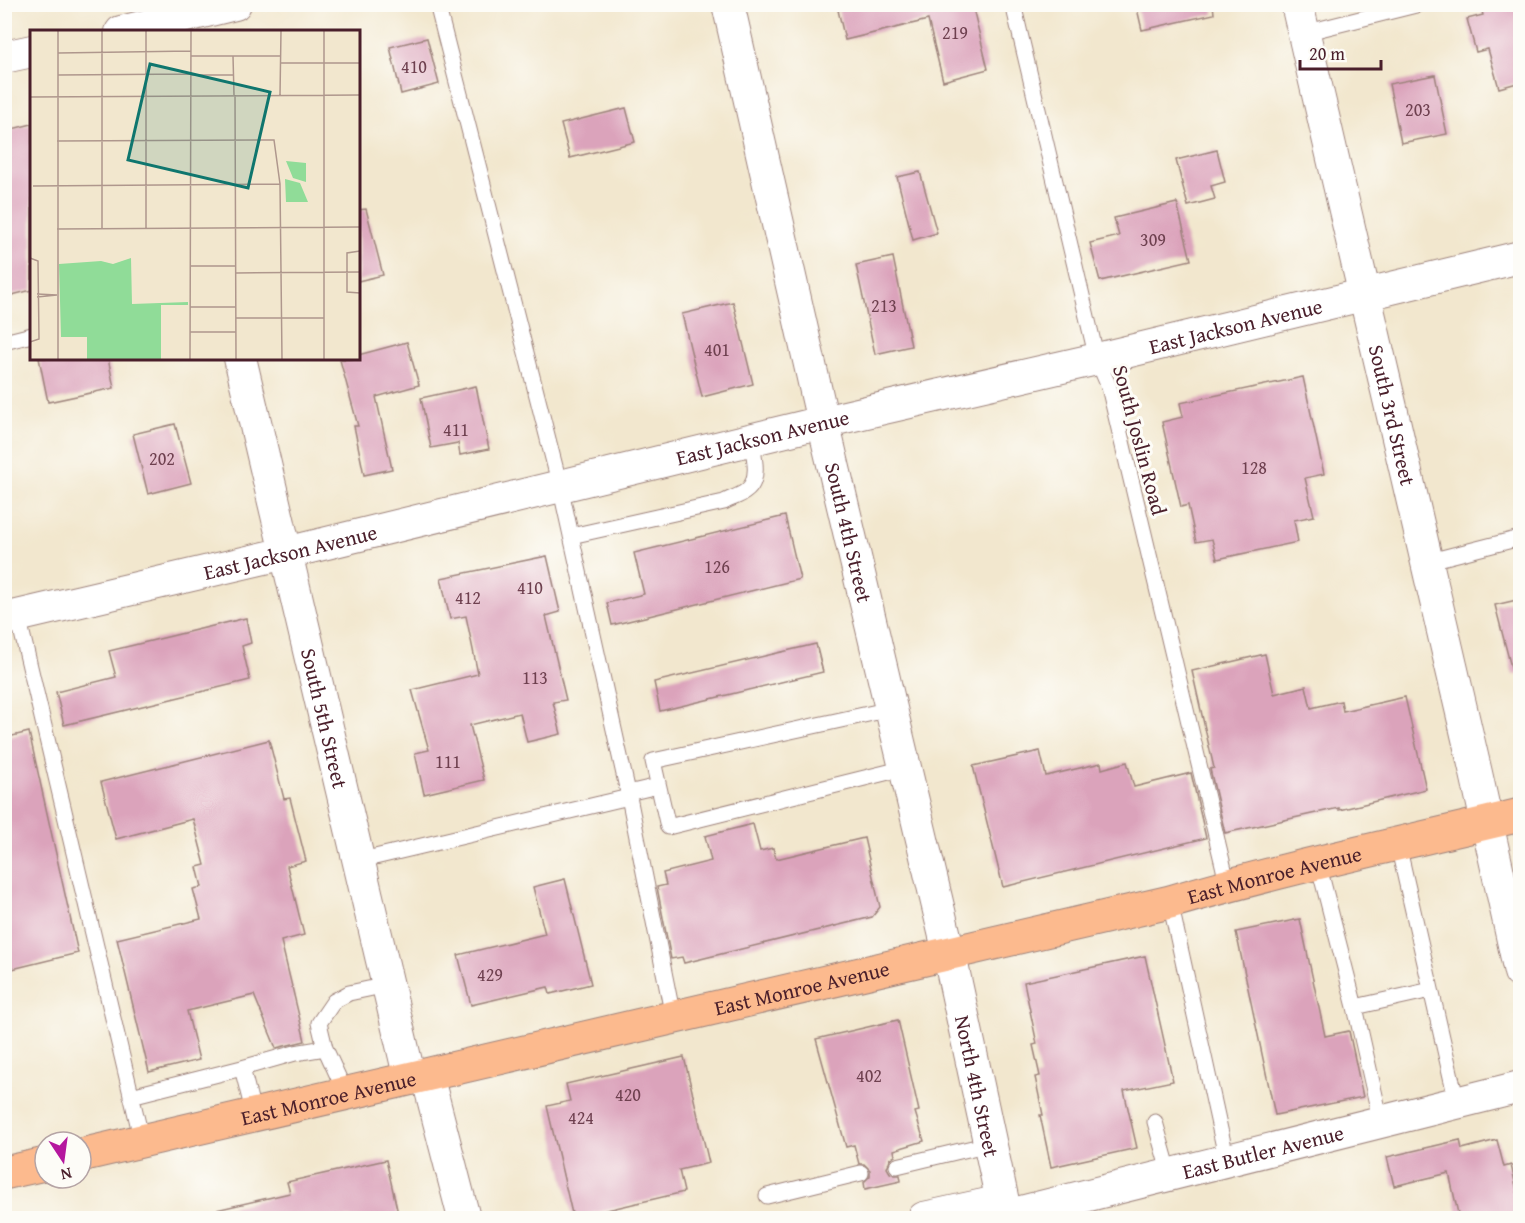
<svg xmlns="http://www.w3.org/2000/svg" width="1525" height="1223" font-family="'Gentium Book Plus',serif">
<rect width="100%" height="100%" fill="#fdfcf7"/>
<filter id="ink" filterUnits="userSpaceOnUse"><feTurbulence type="fractalNoise" baseFrequency=".0167" numOctaves="2"/><feDisplacementMap in="SourceGraphic" scale="12" xChannelSelector="R" yChannelSelector="G"/><feConvolveMatrix kernelMatrix="1 2 1 2 8 2 1 2 1" color-interpolation-filters="sRGB"/></filter>
<filter id="wash" filterUnits="userSpaceOnUse"><feTurbulence type="fractalNoise" baseFrequency=".008" numOctaves="4" result="noise"/><feDisplacementMap in="SourceGraphic" scale="24" xChannelSelector="R" yChannelSelector="G"/><feGaussianBlur stdDeviation="1.35" result="paint"/><feColorMatrix in="noise" values="0 0 0 0 0 0 0 0 0 0 0 0 0 0 0 0 0 1.4 0 .05"/><feComposite in="paint" operator="in"/></filter>
<g filter="url(#wash)">
<rect width="100%" height="100%" fill="#f2e7ce"/>
<g id="blocks">
<path fill="#dba3bb" d="M 860,4 L 972,4 L 988,69 L 943,81 L 928,20 L 845,40 L 838,10 Z
M 1136,4 L 1213,4 L 1214,14 L 1142,30 Z
M 1480,4 L 1521,4 L 1521,82 L 1499,88 L 1488,49 L 1476,52 L 1467,19 L 1483,15 Z
M 427,38 L 439,84 L 401,94 L 390,47 Z
M 1435,75 L 1447,134 L 1401,143 L 1389,84 Z
M 626,108 L 635,142 L 570,158 L 561,124 Z
M 32,124 L 32,290 L 4,297 L 4,131 Z
M 1217,150 L 1225,182 L 1211,186 L 1215,199 L 1188,206 L 1176,160 Z
M 920,172 L 937,233 L 913,240 L 897,177 Z
M 1177,203 L 1191,260 L 1100,281 L 1090,243 L 1119,236 L 1114,218 Z
M 366,209 L 383,275 L 358,281 L 358,210 Z
M 893,257 L 911,346 L 875,354 L 856,265 Z
M 733,302 L 753,384 L 702,397 L 682,314 Z
M 407,342 L 419,385 L 376,397 L 392,469 L 364,475 L 354,426 L 358,426 L 340,360 L 358,358 L 358,355 Z
M 39,358 L 108,358 L 114,388 L 48,402 Z
M 1303,377 L 1324,474 L 1305,478 L 1314,516 L 1294,520 L 1298,542 L 1217,559 L 1212,539 L 1196,542 L 1188,505 L 1181,507 L 1162,422 L 1183,417 L 1180,403 Z
M 476,386 L 489,449 L 460,455 L 458,443 L 431,448 L 421,398 Z
M 175,424 L 191,483 L 148,494 L 133,434 Z
M 785,516 L 800,579 L 612,625 L 607,603 L 644,594 L 634,553 Z
M 547,556 L 560,612 L 546,616 L 566,700 L 553,702 L 561,734 L 527,742 L 520,713 L 470,725 L 484,780 L 424,794 L 415,753 L 429,750 L 412,690 L 478,674 L 466,616 L 450,619 L 441,578 Z
M 1521,599 L 1521,674 L 1513,675 L 1495,605 Z
M 246,618 L 251,643 L 242,646 L 250,680 L 64,725 L 56,692 L 116,677 L 109,651 Z
M 816,644 L 823,672 L 660,711 L 654,682 Z
M 1265,654 L 1274,694 L 1306,686 L 1311,708 L 1341,701 L 1343,711 L 1405,697 L 1426,789 L 1339,810 L 1339,808 L 1225,833 L 1210,769 L 1214,768 L 1192,671 Z
M 29,732 L 78,953 L 4,971 L 4,738 Z
M 269,740 L 284,799 L 290,798 L 306,861 L 287,866 L 304,935 L 281,941 L 305,1041 L 276,1048 L 254,995 L 187,1011 L 199,1060 L 149,1072 L 117,939 L 201,919 L 193,889 L 202,887 L 197,867 L 205,865 L 193,819 L 116,839 L 101,782 Z
M 1040,751 L 1046,776 L 1101,763 L 1102,769 L 1127,762 L 1134,787 L 1191,773 L 1206,838 L 1003,887 L 973,766 Z
M 753,824 L 760,851 L 773,848 L 776,859 L 864,838 L 880,907 L 872,917 L 684,963 L 682,957 L 671,959 L 657,887 L 666,885 L 663,873 L 711,861 L 705,836 Z
M 565,879 L 591,984 L 550,994 L 548,987 L 471,1005 L 458,955 L 545,934 L 533,887 Z
M 1300,919 L 1325,1036 L 1349,1031 L 1363,1097 L 1275,1115 L 1236,932 Z
M 1145,956 L 1173,1081 L 1124,1091 L 1137,1148 L 1051,1167 L 1040,1115 L 1043,1115 L 1035,1077 L 1040,1076 L 1033,1045 L 1037,1044 L 1024,982 Z
M 898,1020 L 919,1111 L 915,1112 L 924,1141 L 894,1150 L 895,1156 L 890,1159 L 887,1168 L 890,1173 L 895,1175 L 900,1175 L 901,1181 L 865,1189 L 864,1182 L 870,1176 L 870,1170 L 864,1164 L 859,1164 L 854,1145 L 846,1147 L 816,1039 Z
M 684,1057 L 709,1163 L 679,1170 L 684,1192 L 573,1218 L 547,1106 L 570,1101 L 566,1084 Z
M 1460,1140 L 1462,1149 L 1497,1140 L 1504,1167 L 1511,1165 L 1521,1207 L 1521,1218 L 1459,1218 L 1449,1173 L 1394,1186 L 1387,1157 Z
M 386,1160 L 399,1218 L 217,1218 L 216,1210 L 290,1193 L 287,1182 Z"/>
</g>
</g>
<g filter="url(#ink)">
<use href="#blocks" fill-opacity="0" stroke="#9e837c" stroke-width="1.5"/>
<g fill="none" stroke-linecap="round" stroke-linejoin="round">
<g stroke="#9e837c" stroke-width="17">
<path id="service" d="M 437,4 L 560,486 L 629,797 L 673,1017
M 1013,4 L 1097,359 L 1109,387 L 1228,886
M 1304,33 L 1420,4
M 4,342 L 32,335
M 571,536 L 724,502 C 731,498 740,496 746,491 C 761,480 754,455 751,440
M 1426,562 L 1520,538
M 18,616 L 142,1141
M 891,709 L 653,761 L 668,827 L 905,768
M 628,793 L 658,786
M 1398,845 L 1457,1103
M 358,861 L 629,797
M 1318,863 L 1355,1007 L 1381,1122
M 1170,902 L 1227,1161
M 1355,1007 L 1431,990
M 325,1048 L 319,1023 L 334,1001 L 349,993 L 387,985
M 131,1096 L 242,1068
M 254,1115 L 242,1068 L 295,1053 L 325,1048 L 346,1094
M 1155,1122 L 1170,1175
M 897,1166 L 989,1144
M 767,1196 L 861,1173"/>
</g>
<g stroke="#9e837c" stroke-width="34">
<g id="minor">
<path id="s1" d="M 728,4 L 823,422 L 949,953"/>
<path id="s2" d="M 1297,4 L 1476,773 L 1520,972"/>
<path d="M 121,32 L 235,4"/>
<path d="M 4,57 L 32,51"/>
<path id="s3" d="M 240,358 L 410,1079"/>
<path id="s4" d="M 4,619 L 286,553 L 823,422 L 1097,359 L 1520,257"/>
<path d="M 427,1075 L 464,1218"/>
<path id="s5" d="M 1005,1216 L 1520,1087"/>
<path d="M 924,1218 L 1002,1201"/>
</g>
</g>
<g stroke="#9e837c" stroke-width="35">
<g id="tertiary">
<path id="s6" d="M 949,953 L 1006,1218"/>
</g>
</g>
<g stroke="#9e837c" stroke-width="35">
<g id="primary">
<path id="s7" d="M 81,1155 L 1170,902 C 1285,868 1404,843 1520,815"/>
<path d="M 4,1173 L 45,1164"/>
</g>
</g>
<use href="#service" stroke="#fff" stroke-width="15"/>
<use href="#minor" stroke="#fff" stroke-width="32"/>
<use href="#tertiary" stroke="#fff" stroke-width="33"/>
<use href="#primary" stroke="#fcba8e" stroke-width="33"/>
</g>
</g>
<g text-anchor="middle" dominant-baseline="central" stroke-width="6" stroke-linejoin="round" paint-order="stroke">
<g font-size="18" fill="#6e404f">
<text x="955" y="32">219</text>
<text x="414" y="66">410</text>
<text x="1418" y="109">203</text>
<text x="1153" y="239">309</text>
<text x="884" y="305">213</text>
<text x="717" y="349">401</text>
<text x="456" y="429">411</text>
<text x="162" y="458">202</text>
<text x="1254" y="467">128</text>
<text x="717" y="566">126</text>
<text x="530" y="587">410</text>
<text x="468" y="597">412</text>
<text x="535" y="677">113</text>
<text x="448" y="761">111</text>
<text x="490" y="974">429</text>
<text x="869" y="1075">402</text>
<text x="628" y="1094">420</text>
<text x="581" y="1117">424</text>
</g>
<g font-size="21" fill="#4a1f2b" stroke="#fdfcf7">
<text stroke="none"><textPath href="#s4" startOffset="1266">East Jackson Avenue</textPath></text>
<text stroke="none"><textPath href="#s2" startOffset="422">South 3rd Street</textPath></text>
<text stroke="none"><textPath href="#s4" startOffset="780">East Jackson Avenue</textPath></text>
<text transform="translate(1140 440) rotate(75)">South Joslin Road</text>
<text stroke="none"><textPath href="#s1" startOffset="542">South 4th Street</textPath></text>
<text stroke="none"><textPath href="#s4" startOffset="294">East Jackson Avenue</textPath></text>
<text stroke="none"><textPath href="#s3" startOffset="370">South 5th Street</textPath></text>
<text stroke="none"><textPath href="#s7" startOffset="1226">East Monroe Avenue</textPath></text>
<text stroke="none"><textPath href="#s7" startOffset="740">East Monroe Avenue</textPath></text>
<text stroke="none"><textPath href="#s6" startOffset="136">North 4th Street</textPath></text>
<text stroke="none"><textPath href="#s7" startOffset="254">East Monroe Avenue</textPath></text>
<text stroke="none"><textPath href="#s5" startOffset="266">East Butler Avenue</textPath></text>
</g>
</g>
<g transform="translate(30 30)">
<rect width="330" height="330" fill="#f2e7ce"/>
<path d="M 256,131 L 276,133 L 276,152 L 263,148 ZM 255,149 L 270,153 L 278,172 L 256,172 ZM 101,228 L 102,274 L 158,272 L 158,275 L 131,275 L 131,329 L 57,329 L 57,307 L 31,307 L 29,234 L 71,231 L 83,234 Z" fill="#90dc98"/>
<path fill="none" stroke="#af978d" stroke-width="1.5" d="M 72,1 L 72,199M 294,1 L 294,329M 28,23 L 161,21M 161,26 L 250,26M 203,26 L 204,65M 250,33 L 330,33M 28,45 L 161,44M 161,45 L 203,45M 205,65 L 206,329M 250,65 L 251,1M 28,66 L 28,329M 28,66 L 28,1M 0,67 L 330,65M 27,111 L 244,110 L 250,154 L 252,329M 3,156 L 250,154M 27,199 L 330,197M 116,199 L 116,1M 330,221 L 317,223 L 317,262 L 330,263M 0,228 L 8,231 L 9,309 L 0,312M 160,236 L 206,236M 206,243 L 330,242M 7,264 L 27,265M 7,267 L 27,265M 160,277 L 206,277M 206,288 L 294,288M 160,302 L 206,302M 160,329 L 161,1"/>
<path fill="#0f766e" fill-opacity="0.15" stroke="#0f766e" stroke-width="3" d="M 120,34 L 240,62 L 218,158 L 98,130 Z"/>
<rect width="330" height="330" fill="none" stroke="#4a1f2b" stroke-width="3"/>
</g>
<rect width="1525" height="1223" fill="none" stroke="#fdfcf7" stroke-width="24"/>
<g transform="translate(63 1160) rotate(167)"><circle r="28" fill="#fdfcf7" stroke="#b5a4a5" stroke-width="1.5"/>
<path d="M0-4.5L10 22L0 15L-10 22Z" fill="#b5179e"/>
<text y="-9" font-size="16" font-weight="bold" text-anchor="middle" fill="#4a1f2b">N</text>
</g>
<path d="M1300 60v9h81v-9" fill="none" stroke="#4a1f2b" stroke-width="3"/>
<text x="1309" y="60" font-size="18" fill="#4a1f2b" stroke="#fdfcf7" stroke-width="4.5" paint-order="stroke">20 m</text>
</svg>
